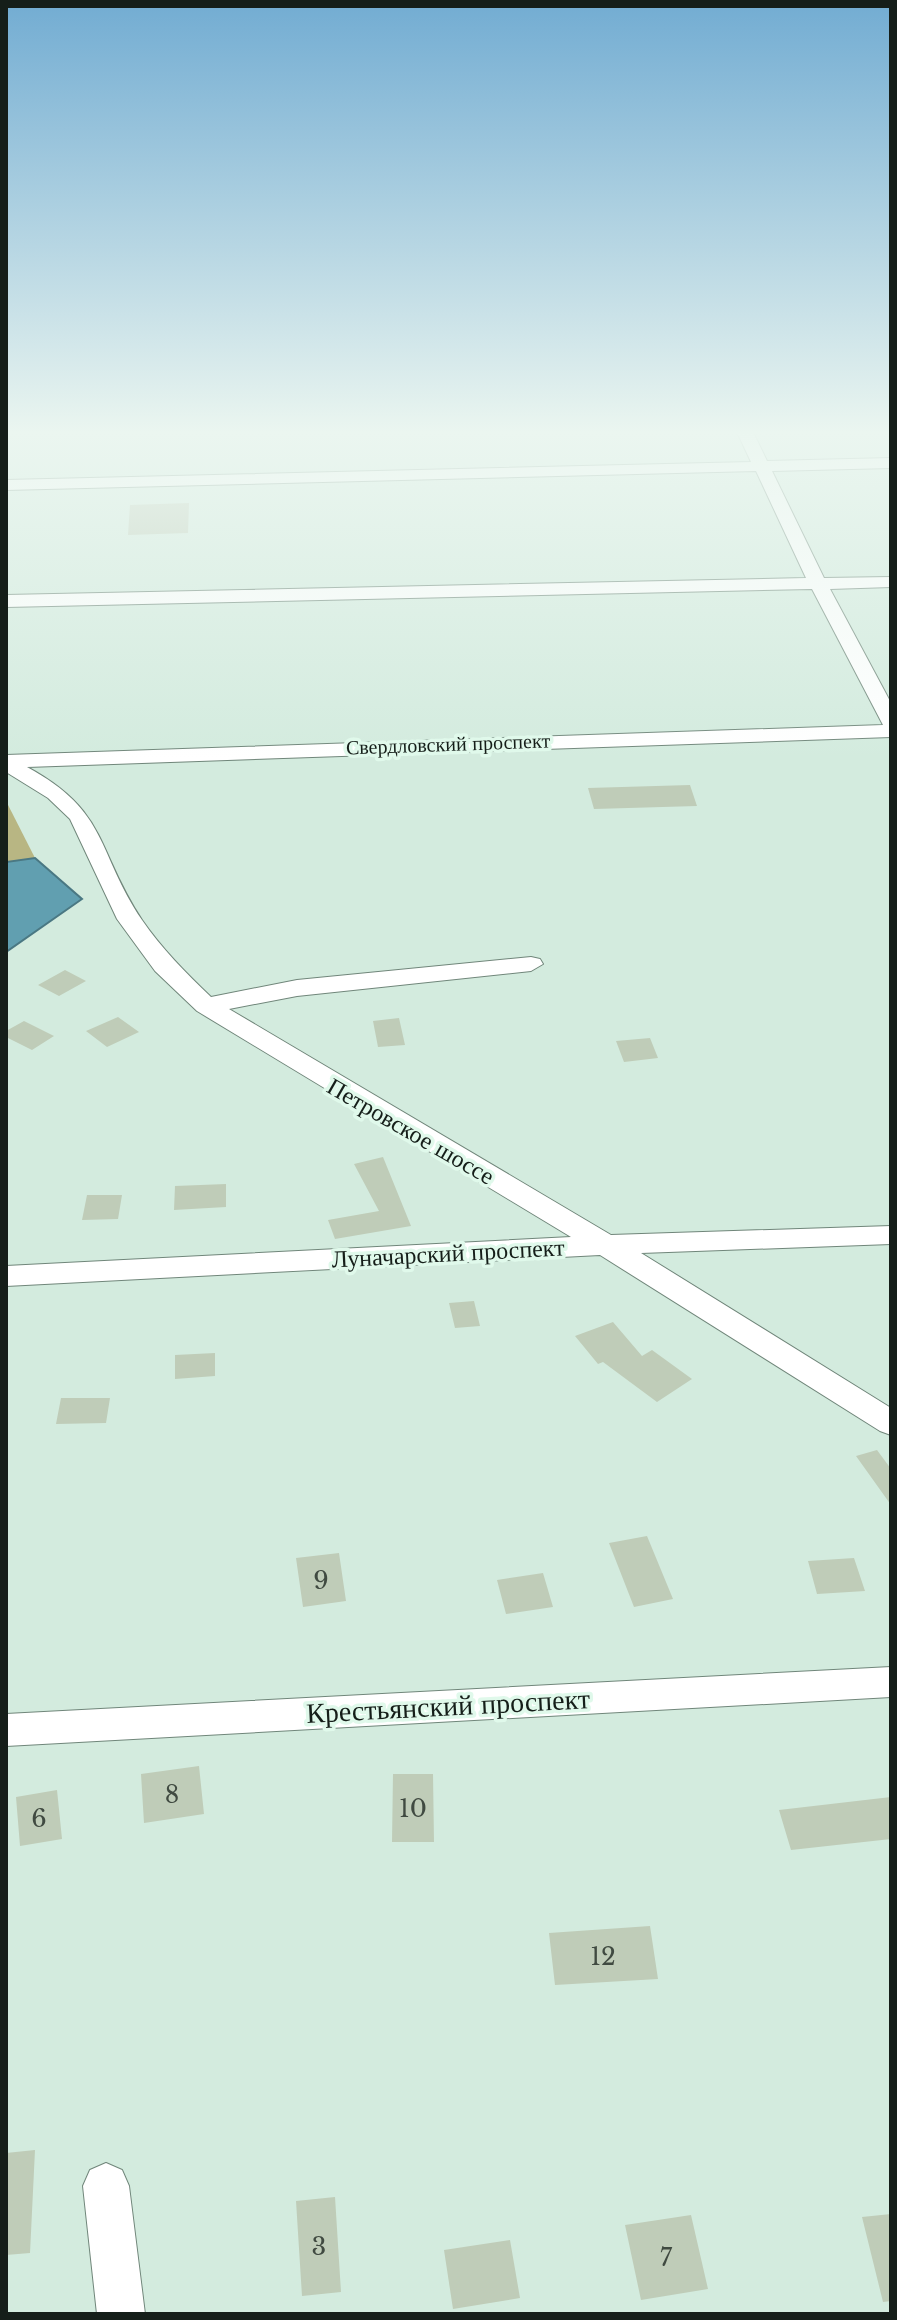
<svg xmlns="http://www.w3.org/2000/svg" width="897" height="2320" font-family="'Libre Baskerville',serif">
<rect width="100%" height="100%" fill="#d3ebde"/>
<path fill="#b8b683" d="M 6,801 L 35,858 L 6,862 Z"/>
<path fill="#619fb0" stroke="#4a7883" stroke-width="2" d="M 35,858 L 82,899 L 6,952 L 6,862 Z"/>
<path fill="#bfccb8" d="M 189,503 L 188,533 L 128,535 L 130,505 Z
M 690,785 L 697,806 L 594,809 L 588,788 Z
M 65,970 L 86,981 L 59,996 L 38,985 Z
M 118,1017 L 139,1032 L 107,1047 L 86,1031 Z
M 399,1018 L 405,1045 L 378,1047 L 373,1021 Z
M 24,1021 L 54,1036 L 32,1050 L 6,1037 L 6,1031 Z
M 650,1038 L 658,1058 L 624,1062 L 616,1041 Z
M 383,1157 L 411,1226 L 335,1239 L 328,1220 L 379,1211 L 354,1164 Z
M 226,1184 L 226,1207 L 174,1210 L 175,1186 Z
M 87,1195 L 122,1195 L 118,1219 L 82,1220 Z
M 474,1301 L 480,1326 L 455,1328 L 449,1303 Z
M 613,1322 L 642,1356 L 652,1350 L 692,1379 L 657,1402 L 603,1362 L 598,1364 L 575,1336 Z
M 215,1353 L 215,1376 L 175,1379 L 175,1355 Z
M 61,1398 L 110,1398 L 106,1423 L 56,1424 Z
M 877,1450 L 891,1469 L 891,1505 L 856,1456 Z
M 647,1536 L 673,1599 L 634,1607 L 609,1543 Z
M 339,1553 L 346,1601 L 303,1607 L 296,1558 Z
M 854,1558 L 865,1591 L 817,1594 L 808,1561 Z
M 543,1573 L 553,1607 L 506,1614 L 497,1580 Z
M 199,1766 L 204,1814 L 144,1823 L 141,1774 Z
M 393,1774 L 433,1774 L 434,1842 L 392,1842 Z
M 57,1790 L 62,1839 L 20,1846 L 16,1797 Z
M 891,1797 L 891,1839 L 791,1850 L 779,1810 Z
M 650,1926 L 658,1979 L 555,1985 L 549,1933 Z
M 35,2150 L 30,2253 L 6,2255 L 6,2153 Z
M 335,2197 L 341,2292 L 302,2296 L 296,2201 Z
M 891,2214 L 891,2301 L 883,2302 L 862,2217 Z
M 691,2215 L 708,2289 L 641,2300 L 625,2225 Z
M 510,2240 L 520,2298 L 453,2309 L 444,2250 Z"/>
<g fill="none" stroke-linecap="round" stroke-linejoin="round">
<g stroke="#70867a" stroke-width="2">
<path id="minor" d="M 738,434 L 754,434 L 767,461 L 891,458 L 891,468 L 772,471 L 824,578 L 891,577 L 891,587 L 830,589 L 891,703 L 891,737 L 27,767 C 110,812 96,852 142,920 C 162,949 186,973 211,997 L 297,980 L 531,957 L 540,959 L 543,964 L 531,971 L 297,996 L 229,1009 L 611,1235 L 891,1226 L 891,1244 L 641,1253 L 891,1408 L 891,1435 L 880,1431 L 600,1255 L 6,1286 L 6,1266 L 571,1237 L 197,1011 L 155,971 L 117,919 L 70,819 L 48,798 L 6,772 L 6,755 L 883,725 L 812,589 L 6,607 L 6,595 L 806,578 L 756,471 L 6,490 L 6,480 L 751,462 Z
M 891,1667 L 891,1697 L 6,1746 L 6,1714 Z
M 106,2163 L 122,2170 L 129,2186 L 145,2314 L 97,2314 L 83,2186 L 90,2170 Z"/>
</g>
<use href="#minor" fill="#fff" fill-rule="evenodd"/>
</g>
<linearGradient id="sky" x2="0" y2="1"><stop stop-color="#72acd2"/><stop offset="0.57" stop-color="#ebf6f0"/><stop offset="1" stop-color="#ebf6f0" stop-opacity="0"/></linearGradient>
<rect width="897" height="759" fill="url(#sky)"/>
<g text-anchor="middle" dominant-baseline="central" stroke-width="7" stroke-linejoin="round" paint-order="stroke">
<g font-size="20" fill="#151e19" stroke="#e0f9eb">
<text transform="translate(448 744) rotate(-2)">Свердловский проспект</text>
</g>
<g font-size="24" fill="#151e19" stroke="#e0f9eb">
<text transform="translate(411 1131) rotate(30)">Петровское шоссе</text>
<text transform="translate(448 1253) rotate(-3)">Луначарский проспект</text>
</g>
<g font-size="24" fill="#404a41">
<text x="321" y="1580">9</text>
<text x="172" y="1794">8</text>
<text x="413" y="1808">10</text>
<text x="39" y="1818">6</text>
<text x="603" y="1956">12</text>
<text x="319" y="2246">3</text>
<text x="666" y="2257">7</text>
</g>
<g font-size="28" fill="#151e19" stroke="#e0f9eb">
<text transform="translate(448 1706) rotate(-3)">Крестьянский проспект</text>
</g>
</g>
<rect width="897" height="2320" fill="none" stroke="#151e19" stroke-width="16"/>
</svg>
